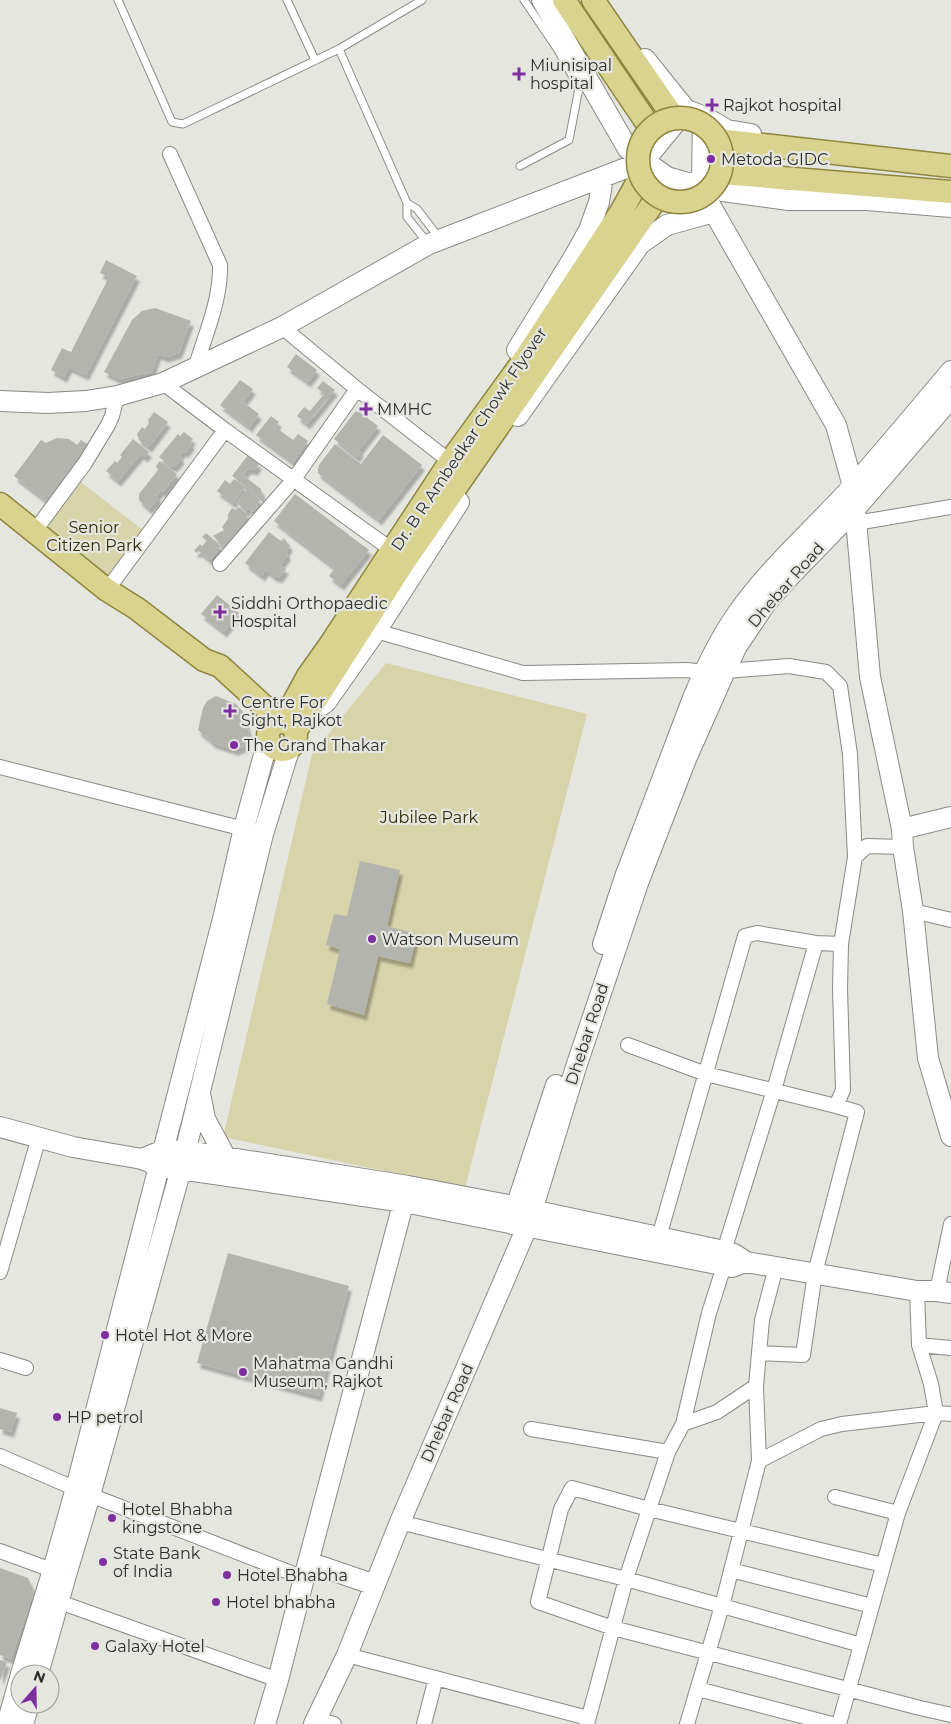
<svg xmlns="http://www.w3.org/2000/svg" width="951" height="1724" font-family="Montserrat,sans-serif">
<defs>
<filter id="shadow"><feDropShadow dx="3" dy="5.5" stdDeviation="1" flood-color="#0004"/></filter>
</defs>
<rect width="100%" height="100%" fill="#e6e6e1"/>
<path fill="#d7d4aa" d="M 77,479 L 148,534 L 107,590 L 34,532 Z
M 386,663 L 587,714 L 465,1188 L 223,1137 L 312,754 Z"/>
<path fill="#b4b4af" filter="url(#shadow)" d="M 106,260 L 137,276 L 86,375 L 69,367 L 64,377 L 51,370 L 62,348 L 71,352 L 109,277 L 100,273 Z
M 155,308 L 191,321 L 179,353 L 166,357 L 158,354 L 152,372 L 119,379 L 104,372 L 132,320 L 142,311 Z
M 296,354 L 317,370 L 308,382 L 287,367 Z
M 240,380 L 253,389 L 243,402 L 259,414 L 249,427 L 220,405 Z
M 323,381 L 335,390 L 307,424 L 297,416 L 304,407 L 310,411 L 324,394 L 317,388 Z
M 358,411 L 378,426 L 359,450 L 361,452 L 357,457 L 334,439 L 355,412 Z
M 154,412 L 168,422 L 149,447 L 139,440 L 137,434 L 142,427 L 145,429 L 149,423 L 148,420 Z
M 271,416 L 279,422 L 275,427 L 293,440 L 298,434 L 308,441 L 293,462 L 256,435 Z
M 184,432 L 193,439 L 190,442 L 192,444 L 185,453 L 183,451 L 179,456 L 182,458 L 174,467 L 172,465 L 171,467 L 159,457 L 178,434 L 180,436 Z
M 383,435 L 422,465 L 379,520 L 318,473 L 318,470 L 319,465 L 335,444 L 361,464 Z
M 57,438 L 69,439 L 77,445 L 81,440 L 90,446 L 47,501 L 14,476 L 41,440 L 46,443 Z
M 133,439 L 149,452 L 145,457 L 141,454 L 118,481 L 106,471 L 115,461 L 117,463 L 122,457 L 120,455 Z
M 248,455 L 259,464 L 255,470 L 248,469 L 243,475 L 261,489 L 263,499 L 232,476 Z
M 160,461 L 177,474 L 163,492 L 161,490 L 157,495 L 158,499 L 149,509 L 139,500 L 139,494 L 158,470 L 156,466 Z
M 234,479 L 245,487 L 233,503 L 217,491 L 225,480 L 230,484 Z
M 247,489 L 260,500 L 256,506 L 258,507 L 253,512 L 248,508 L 245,512 L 242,507 L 236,503 Z
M 295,494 L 369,550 L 341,585 L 329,576 L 335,568 L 274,521 Z
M 238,507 L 248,515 L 225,548 L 213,536 L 224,530 L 222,527 L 228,519 L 228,514 L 232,508 L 236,510 Z
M 269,532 L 281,541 L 284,538 L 290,546 L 286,551 L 288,555 L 280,565 L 286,569 L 279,578 L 276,576 L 275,577 L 266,570 L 262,576 L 245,563 Z
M 206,533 L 221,546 L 210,560 L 199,551 L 197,553 L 194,551 L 200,544 L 202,546 L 207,541 L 202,537 Z
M 217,595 L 239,613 L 224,632 L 201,614 Z
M 216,696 L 236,704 L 244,713 L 249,733 L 245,746 L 235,750 L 213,743 L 198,730 L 203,708 L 207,701 Z
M 360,861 L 400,870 L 387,926 L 417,934 L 410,963 L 378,956 L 364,1015 L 327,1004 L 340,949 L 326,945 L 334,914 L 347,916 Z
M 228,1253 L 349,1286 L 319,1396 L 197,1363 Z
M 0,1408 L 17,1413 L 11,1432 L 0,1429 Z
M 0,1568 L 28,1578 L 34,1591 L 11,1659 L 0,1655 Z
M 0,1660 L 7,1662 L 0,1681 Z"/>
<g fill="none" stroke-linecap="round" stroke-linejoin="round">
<g stroke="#8a8985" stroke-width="9">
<path id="lane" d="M 118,0 L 172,122 L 183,124 L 339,49 L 422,0
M 287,0 L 315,60
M 339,49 L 407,203 L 407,217 L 427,242
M 520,166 L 569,140 L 579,88 L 558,50 L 524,0
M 407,203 L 417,209 L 440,239"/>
</g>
<g stroke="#8a8985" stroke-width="16">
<path id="street" d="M 170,154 L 220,265 C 221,300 205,335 195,369
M 282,327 L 357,389 L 443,456
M 163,383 L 225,430 L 385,545
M 856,523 L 951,507
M 34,532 L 85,463 L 108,425 L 112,416 L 117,396
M 220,564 L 294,479 L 357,389
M 107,590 L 225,430
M 376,631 L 523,673 L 687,670 L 704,672 L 725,671 L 789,666 L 826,672 L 840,686 L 850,754 L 855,857
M 0,767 L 252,831
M 913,911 L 951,920
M 628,1045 L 706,1074 L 836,1106 L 843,1090 L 840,989 L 841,944 L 855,857 L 867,846 L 903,847
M 659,1237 L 745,936 L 757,933 L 816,943 L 841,944
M 724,1251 L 774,1090 L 816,943
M 0,1272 L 39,1137
M 937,1291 L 951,1224
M 919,1345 L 951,1348
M 759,1353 L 803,1355 L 815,1273 L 857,1112 L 836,1106
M 0,1360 L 26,1368
M 683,1424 L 717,1412 L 756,1386
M 531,1429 L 668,1452
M 0,1456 L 90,1495 L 304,1578
M 759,1461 L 756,1386 L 762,1320 L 776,1267
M 835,1497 L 898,1513
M 400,1522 L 626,1579 L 861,1645
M 0,1551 L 60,1573
M 883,1565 L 649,1509 L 572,1488 L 561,1509 L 538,1602 L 613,1628 L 920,1708 L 951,1715
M 731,1570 L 872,1606
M 51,1599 L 278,1680
M 347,1655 L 588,1718
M 698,1689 L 832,1724
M 316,1719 L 334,1724
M 424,1724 L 436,1678
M 587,1724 L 626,1579 L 668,1452 L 683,1424 L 709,1313 L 724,1266
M 687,1724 L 722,1606 L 759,1461 L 821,1429 L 842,1424 L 936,1413 L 951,1414
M 839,1724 L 898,1513 L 936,1413 L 931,1384 L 919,1345 L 917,1291"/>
</g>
<g stroke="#8a8985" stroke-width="22">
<path id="secondary" d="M 542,0 L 628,149 L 667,177 L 688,183 L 702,182 L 723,191 L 789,200 L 867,200 L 951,207
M 645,59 L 686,110 L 703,116 L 727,130 L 751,134
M 703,116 L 702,182 L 710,205 L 836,425 L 853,486 L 870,677 L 902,829 L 903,847 L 913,911 L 928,1058 L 951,1136
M 517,350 L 574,257 L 589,230 L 599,202 L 603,177
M 0,401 L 48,403 L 86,401 L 117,396 L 163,383 L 282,327 L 429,244 L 644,161 L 686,110
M 518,416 L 640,244 L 667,225 L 714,212
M 322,705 L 326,702 L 376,631 L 459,502
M 902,829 L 951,817
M 603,944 L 625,877 L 693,698 C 705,669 719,640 737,614 C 768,569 815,528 852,487 C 886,449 918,410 951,371
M 201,1098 L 205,1119 L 226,1158
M 0,1127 L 73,1147 L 142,1159 L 159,1166 L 404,1202 L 732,1267 L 745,1262
M 142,1159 L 164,1150 L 186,1151 L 408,1186 L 503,1204 L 724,1251 L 734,1254 L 746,1262 L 917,1291 L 937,1291 L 951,1293
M 512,1224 L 516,1207 L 556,1085
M 308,1562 L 375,1585
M 21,1674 L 53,1570 L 76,1488 L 224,915 L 244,828 L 268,740
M 38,1674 L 66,1575 L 90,1495 L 181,1169 L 263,834 L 290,747
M 7,1724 L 20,1678
M 23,1724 L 29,1704
M 265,1724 L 278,1680 L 304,1578 L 407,1189
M 314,1724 L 347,1655 L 400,1522 L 527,1227 L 576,1067 L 638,883 L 686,759 L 725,671 L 737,646 L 766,603 L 790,576 L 855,509 L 951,398"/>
</g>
<g stroke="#8d863d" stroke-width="25">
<path id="primary" d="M 564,0 L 651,129
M 593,0 L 674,118
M 718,140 L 951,166
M 721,173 L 951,192
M 0,504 L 107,590 L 136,608 L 204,660 L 220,666 L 281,722
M 283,722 L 308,676 L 330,645 L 450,462 L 524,360 L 621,212 L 641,176
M268 736a14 14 0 1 1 28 0a14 14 0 1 1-28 0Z
M 295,732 L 404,562 L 658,196"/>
</g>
<use href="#lane" stroke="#fff" stroke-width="7"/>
<use href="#street" stroke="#fff" stroke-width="14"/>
<use href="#secondary" stroke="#fff" stroke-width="20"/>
<use href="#primary" stroke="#d9d390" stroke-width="22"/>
<g stroke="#8d863d" stroke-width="25" stroke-linecap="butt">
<path id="primary-bridge" d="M638 160a42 42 0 1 1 84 0a42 42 0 1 1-84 0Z"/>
</g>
<use href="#primary-bridge" stroke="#d9d390" stroke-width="22"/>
</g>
<g fill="#7e2e9e" stroke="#e6e6e1" stroke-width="2">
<path d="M516.5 66.5h5v5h5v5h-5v5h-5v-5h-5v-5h5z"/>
<path d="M709.5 97.5h5v5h5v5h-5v5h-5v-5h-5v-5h5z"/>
<circle cx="711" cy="159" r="5"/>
<path d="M363.5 401.5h5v5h5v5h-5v5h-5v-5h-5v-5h5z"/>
<path d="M217.5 604.5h5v5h5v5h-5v5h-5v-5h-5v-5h5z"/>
<path d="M227.5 703.5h5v5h5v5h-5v5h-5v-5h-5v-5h5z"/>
<circle cx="234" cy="745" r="5"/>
<circle cx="372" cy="939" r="5"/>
<circle cx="105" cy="1335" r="5"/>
<circle cx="243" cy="1372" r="5"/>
<circle cx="57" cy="1417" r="5"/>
<circle cx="112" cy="1518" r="5"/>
<circle cx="103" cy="1562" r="5"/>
<circle cx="227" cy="1575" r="5"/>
<circle cx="216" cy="1602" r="5"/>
<circle cx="95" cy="1646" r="5"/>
</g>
<g text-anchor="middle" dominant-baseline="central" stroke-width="4.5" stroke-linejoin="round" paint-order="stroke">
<g font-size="16" fill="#2d2d2b" stroke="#e6e6e1" text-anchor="start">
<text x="530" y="65">Miunisipal<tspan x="530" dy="18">hospital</tspan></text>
<text x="723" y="105">Rajkot hospital</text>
<text x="721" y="159">Metoda GIDC</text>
<text x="377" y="409">MMHC</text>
<text x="231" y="603">Siddhi Orthopaedic<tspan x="231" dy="18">Hospital</tspan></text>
<text x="241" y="702">Centre For<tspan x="241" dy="18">Sight, Rajkot</tspan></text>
<text x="244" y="745">The Grand Thakar</text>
<text x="382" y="939">Watson Museum</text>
<text x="115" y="1335">Hotel Hot &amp; More</text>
<text x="253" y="1363">Mahatma Gandhi<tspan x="253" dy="18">Museum, Rajkot</tspan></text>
<text x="67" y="1417">HP petrol</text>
<text x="122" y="1509">Hotel Bhabha<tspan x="122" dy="18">kingstone</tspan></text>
<text x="113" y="1553">State Bank<tspan x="113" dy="18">of India</tspan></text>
<text x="237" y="1575">Hotel Bhabha</text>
<text x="226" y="1602">Hotel bhabha</text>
<text x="105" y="1646">Galaxy Hotel</text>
</g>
<g font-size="16" fill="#2d2d2b" stroke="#e6e6e1">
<text transform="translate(469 439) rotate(-56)">Dr. B R Ambedkar Chowk Flyover</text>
<text transform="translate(786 585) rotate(-49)">Dhebar Road</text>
<text transform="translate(587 1034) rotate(-72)">Dhebar Road</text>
<text transform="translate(447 1413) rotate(-66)">Dhebar Road</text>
</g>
<g font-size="16" fill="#322e03" stroke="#e6e6e1">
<text x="94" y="527">Senior<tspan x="94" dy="18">Citizen Park</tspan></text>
<text x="429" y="817">Jubilee Park</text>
</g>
</g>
<g transform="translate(35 1689) rotate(20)"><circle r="24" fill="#e6e6e1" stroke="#9c9c98"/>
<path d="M0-4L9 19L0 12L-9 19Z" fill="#7e2e9e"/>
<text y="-8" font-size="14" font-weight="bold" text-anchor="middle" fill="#2d2d2b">N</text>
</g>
</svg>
